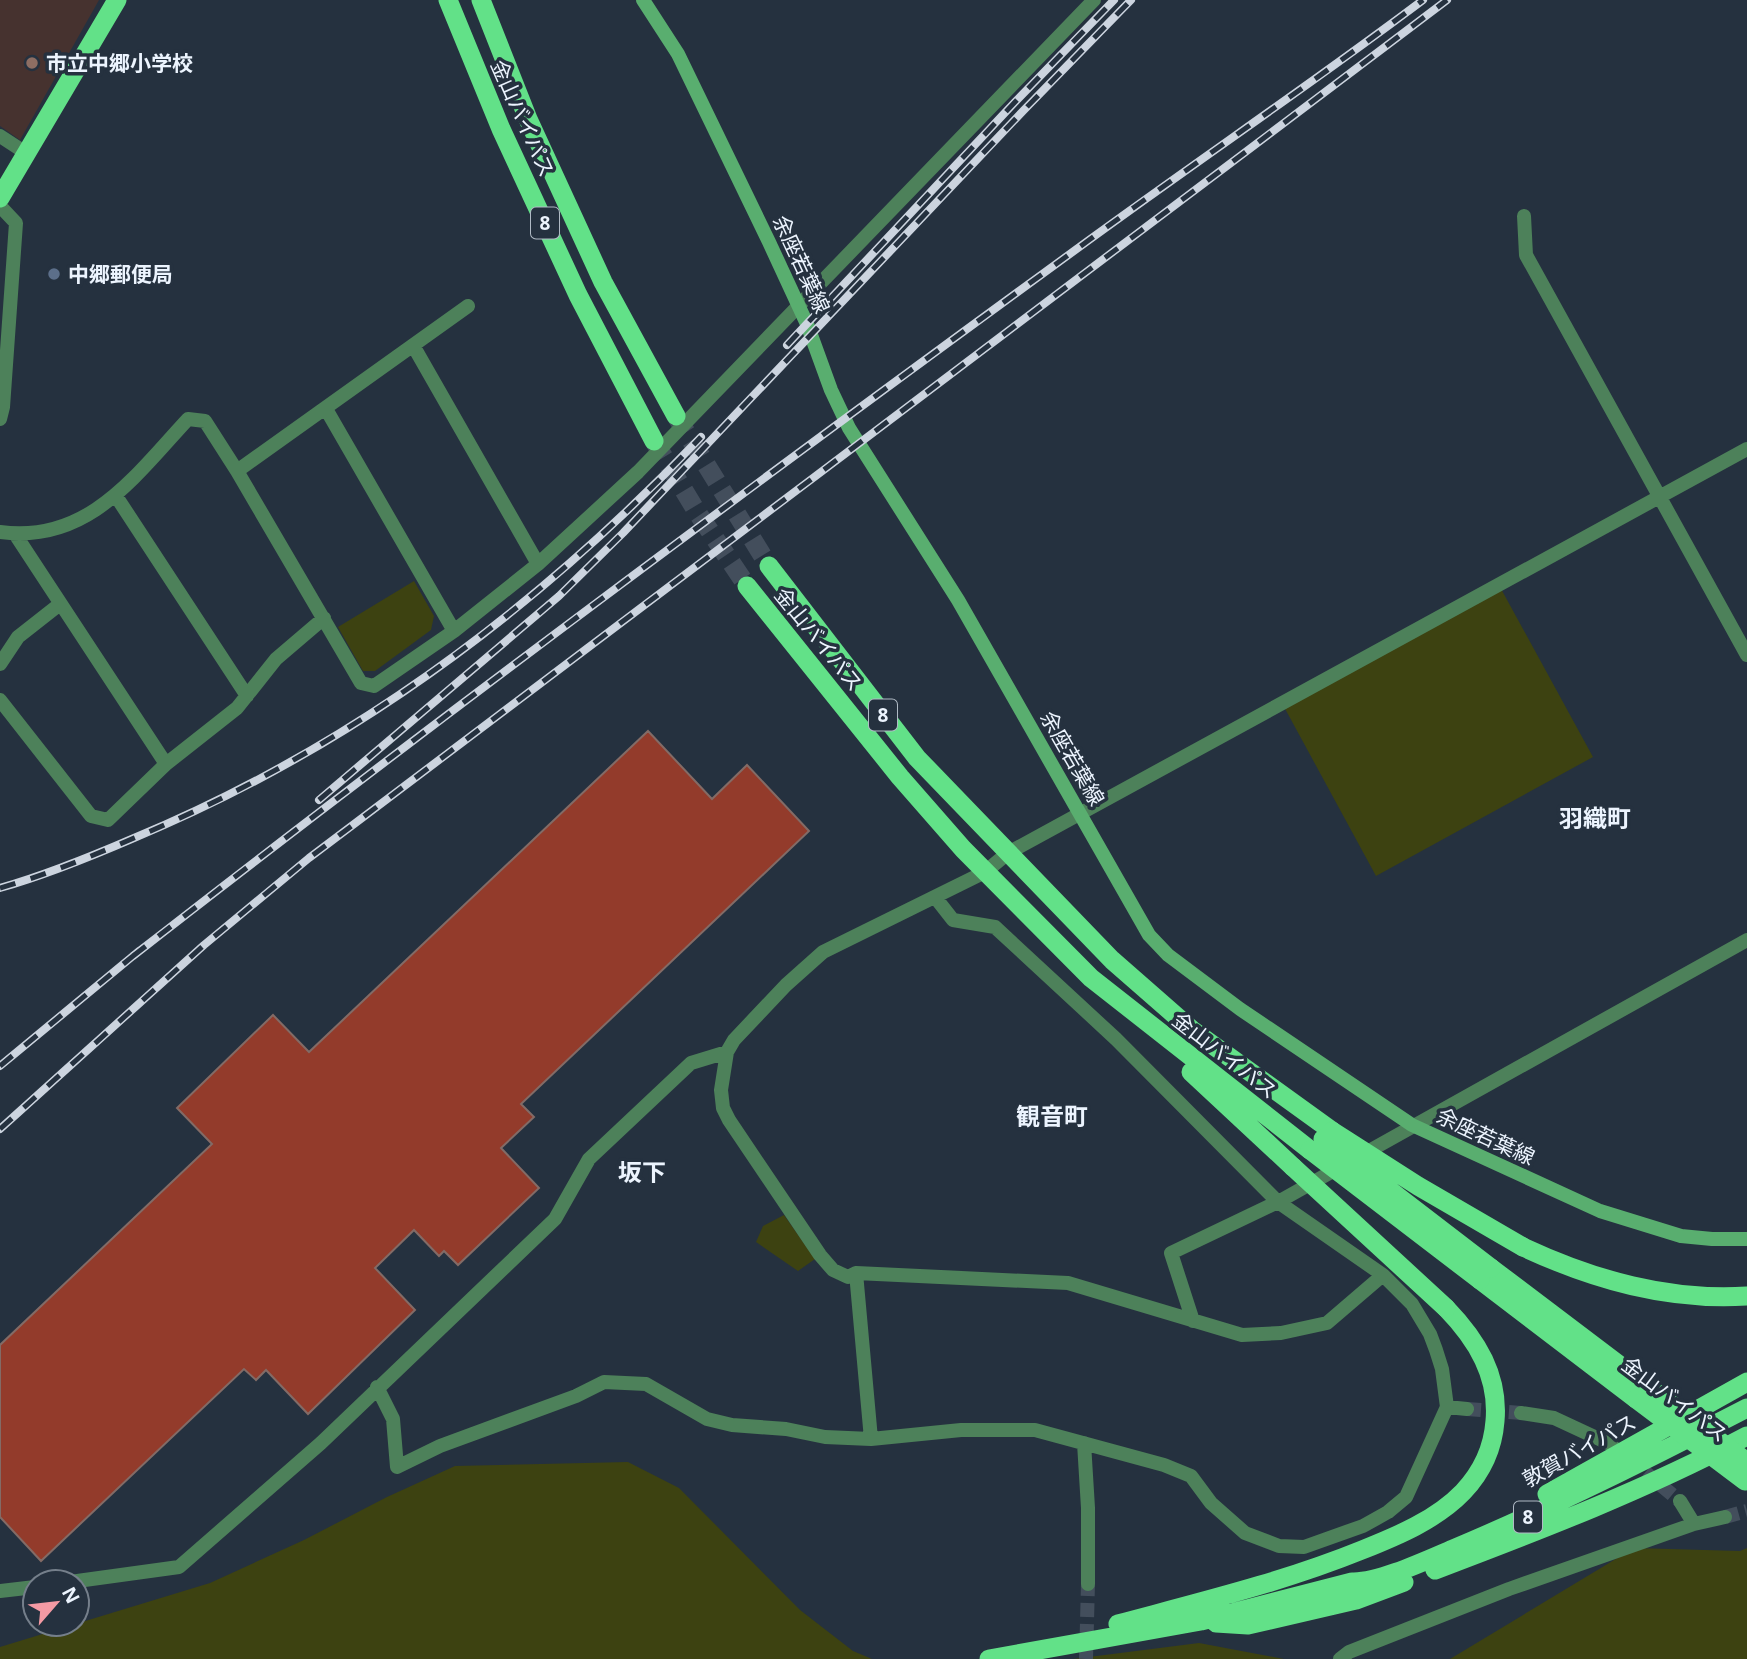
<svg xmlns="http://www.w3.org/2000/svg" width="1747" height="1659" font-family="'Noto Sans','Noto Sans JP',sans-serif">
<rect width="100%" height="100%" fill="#25313f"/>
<path fill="#46322f" d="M 0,0 L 99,0 L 20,140 L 0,126 Z"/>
<path fill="#3d4211" d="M 414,581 L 434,616 L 431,630 L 375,671 L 363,671 L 338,627 Z
M 1500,587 L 1593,757 L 1376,876 L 1283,705 Z
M 784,1215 L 815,1259 L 798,1271 L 756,1242 L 763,1226 Z
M 628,1462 L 679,1488 L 800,1610 L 853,1651 L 872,1659 L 0,1659 L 0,1647 L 210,1583 L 304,1540 L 387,1497 L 455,1466 Z
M 1634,1548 L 1740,1551 L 1747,1548 L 1747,1659 L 1450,1659 Z
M 1199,1643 L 1284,1659 L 1072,1659 L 1073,1659 Z"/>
<path fill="#933b2b" stroke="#836b66" stroke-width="2" d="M 648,731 L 712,799 L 747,765 L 809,831 L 521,1104 L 534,1117 L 501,1148 L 539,1188 L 458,1265 L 444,1251 L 439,1256 L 414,1230 L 375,1268 L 415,1310 L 308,1414 L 266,1370 L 256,1380 L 244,1369 L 41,1561 L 0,1517 L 0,1345 L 212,1144 L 177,1108 L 273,1015 L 309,1052 Z"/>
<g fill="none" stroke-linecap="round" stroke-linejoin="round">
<path stroke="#434e5c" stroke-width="14" stroke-dasharray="14 7" stroke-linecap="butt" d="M 1467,1409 L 1521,1413
M 1629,1459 L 1680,1501
M 1725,1517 L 1747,1511
M 1086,1659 L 1088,1584"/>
<path stroke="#434e5c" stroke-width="19" stroke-dasharray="19 10" stroke-linecap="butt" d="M 676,416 L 769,566
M 654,441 L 697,512 L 747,586"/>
<path stroke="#4d815a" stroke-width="14" d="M 0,136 L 26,153
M 0,206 L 16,223 L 3,407 L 0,419
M 1524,216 L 1526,255 L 1747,655
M 414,347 L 538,564
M 326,409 L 454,631
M 237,471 L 468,306
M 116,496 L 247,696
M 0,532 C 88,544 135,476 188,419 L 205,421 L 237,471 L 361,683 L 374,686 L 454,631 L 538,564 L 638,472 L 1094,0
M 15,534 L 166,764
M 0,664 L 18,637 L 60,604
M 0,700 L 91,816 L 108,820 L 166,764 L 237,708 L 276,659 L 324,618
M 1360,1156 L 1747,940
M 856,1273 L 871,1439
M 1383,1275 L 1327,1323 L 1281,1333 L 1242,1335 L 1068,1283 L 856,1273 L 848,1277 L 833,1270 L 820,1255 L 729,1120 L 723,1108 L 721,1090 L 727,1052 L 734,1040 L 786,985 L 823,952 L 985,872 L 1008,853 L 1747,449
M 1193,1321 L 1171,1253 L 1278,1202 L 1342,1166
M 377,1387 L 393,1419 L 397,1467 L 440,1446 L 576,1396 L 604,1382 L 646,1384 L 707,1419 L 732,1425 L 786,1429 L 825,1437 L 871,1439 L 961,1430 L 1035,1430 L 1164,1465 L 1191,1476 L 1211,1503 L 1245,1533 L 1279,1546 L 1304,1547 L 1363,1526 L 1388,1512 L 1406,1497 L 1447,1407 L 1442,1369 L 1436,1350 L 1430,1334 L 1412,1304 L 1383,1275 L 1278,1202 L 1116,1039 L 995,927 L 953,920 L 935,897
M 1447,1407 L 1467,1409
M 1521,1413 L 1554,1418 L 1612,1445
M 1084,1443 L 1088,1508 L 1088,1584
M 1680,1501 L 1694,1524
M 70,1582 L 179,1567 L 321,1443 L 555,1219 L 589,1159 L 691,1063 L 727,1052
M 0,1591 L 35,1587
M 1340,1659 L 1349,1652 L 1509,1589 L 1694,1524 L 1725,1517"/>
<path stroke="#59ae6f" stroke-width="14" d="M 643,0 L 678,54 L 769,242 L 807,324 L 831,390 L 849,428 L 958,600 L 1149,935 L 1168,955 L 1240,1009 L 1412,1125 L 1600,1211 L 1681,1236 L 1712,1239 L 1747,1239"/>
<path stroke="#62e188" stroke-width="19" d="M 448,0 L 501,129 L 578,295 L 654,441
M 481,0 L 528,119 L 603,282 L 676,416
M 0,198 L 117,0
M 769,566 L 917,758 L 1112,960 L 1192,1030 L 1332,1131
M 747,586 L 900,777 L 963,849 L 1091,978 L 1310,1150
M 1191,1072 L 1293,1167
M 1523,1247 C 1594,1280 1668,1301 1747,1296
M 1491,1268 L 1651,1389
M 1480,1280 L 1636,1399
M 1547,1494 L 1747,1382
M 1435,1570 C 1541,1530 1647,1489 1747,1436
M 1216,1623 L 1248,1625 L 1356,1600 L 1404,1582
M 1118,1624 C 1200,1602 1283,1582 1362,1550 C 1397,1536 1436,1520 1463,1492 C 1481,1473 1493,1448 1495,1421 C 1499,1376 1477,1340 1446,1308
M 989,1659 L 1201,1621 L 1352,1582 C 1378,1583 1427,1560 1453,1549 C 1553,1507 1650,1458 1747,1408"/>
<g stroke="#ccd4df" stroke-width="8">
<path id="rail" d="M 787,345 L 1015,102 L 1114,0
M 319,800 L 559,596 L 623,533 L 1023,111 L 1131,0
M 0,888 C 46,875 90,857 134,838 C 351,748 539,607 701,437
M 133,956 C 447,711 768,474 1089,240 C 1200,159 1314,82 1423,0
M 0,1066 L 139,951
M 0,1129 L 204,945 L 309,858 L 1447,0"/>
</g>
<use href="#rail" stroke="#25313f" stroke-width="5" stroke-dasharray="16" stroke-linecap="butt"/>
<path stroke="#62e188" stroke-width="19" d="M 1332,1131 L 1418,1186 L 1523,1247
M 1323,1139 L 1491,1268
M 1310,1150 L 1480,1280
M 1293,1167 L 1446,1308
M 1651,1389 L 1747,1462
M 1636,1399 L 1745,1481"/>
</g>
<circle fill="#8d6e63" stroke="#25313f" stroke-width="2.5" cx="32" cy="63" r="7"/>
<circle fill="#5c6f8a" stroke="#25313f" stroke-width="2.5" cx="54" cy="274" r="7"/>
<g text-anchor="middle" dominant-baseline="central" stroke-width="7" stroke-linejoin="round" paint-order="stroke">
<g fill="#25313f" stroke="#b0bac5" stroke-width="2">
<rect x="531" y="207.5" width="28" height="31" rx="5"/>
<rect x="869" y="699.5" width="28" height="31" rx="5"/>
<rect x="1514" y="1501.5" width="28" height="31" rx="5"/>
</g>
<g font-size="19" font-weight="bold" fill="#ecf4fe">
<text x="545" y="223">8</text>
<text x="883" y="715">8</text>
<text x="1528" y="1517">8</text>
</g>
<g font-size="21" font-weight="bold" fill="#ecf4fe" stroke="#25313f" text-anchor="start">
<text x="46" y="63">市立中郷小学校</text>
<text x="68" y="274">中郷郵便局</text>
</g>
<g font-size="21" fill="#ecf4fe" stroke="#25313f">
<text transform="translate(523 118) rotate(66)">金山バイパス</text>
<text transform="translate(802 264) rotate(65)">余座若葉線</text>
<text transform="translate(819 639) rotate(51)">金山バイパス</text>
<text transform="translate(1073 758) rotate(60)">余座若葉線</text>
<text transform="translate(1225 1055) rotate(38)">金山バイパス</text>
<text transform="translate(1486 1136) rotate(25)">余座若葉線</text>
<text transform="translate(1675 1399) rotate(37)">金山バイパス</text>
<text transform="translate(1579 1450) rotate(-29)">敦賀バイパス</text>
</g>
<g font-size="24" font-weight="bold" fill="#ecf4fe" stroke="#25313f">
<text x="1595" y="817">羽織町</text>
<text x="1052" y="1115">観音町</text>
<text x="642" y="1171">坂下</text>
</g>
</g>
<g transform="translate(56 1603) rotate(62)"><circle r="33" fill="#25313f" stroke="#757f8b" stroke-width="2"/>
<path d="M0-5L12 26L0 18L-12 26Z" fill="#f49aa4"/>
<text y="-10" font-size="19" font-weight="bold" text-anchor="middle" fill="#ecf4fe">N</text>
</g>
</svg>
